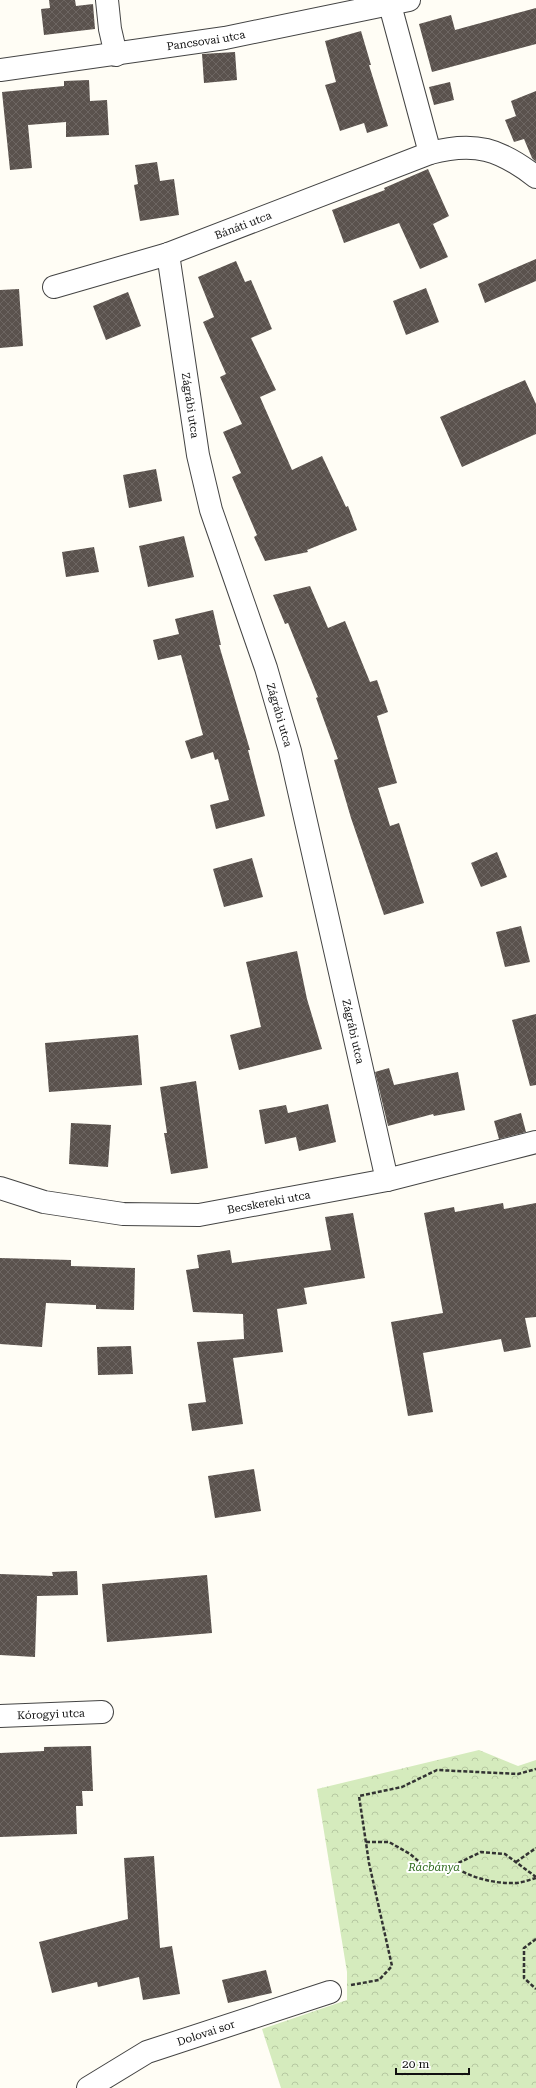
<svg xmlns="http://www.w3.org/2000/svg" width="536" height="2088" font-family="'Roboto Serif',serif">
<defs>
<pattern id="park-crowns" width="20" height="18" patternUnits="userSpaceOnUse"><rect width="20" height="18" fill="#d5ebbd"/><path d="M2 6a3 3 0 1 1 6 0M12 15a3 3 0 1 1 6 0" fill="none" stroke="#b6c8a1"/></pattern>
<pattern id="building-cross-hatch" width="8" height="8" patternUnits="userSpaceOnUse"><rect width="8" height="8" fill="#5a524d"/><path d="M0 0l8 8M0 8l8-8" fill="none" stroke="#6d6662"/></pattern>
</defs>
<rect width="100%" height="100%" fill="#fffdf5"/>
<path fill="url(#park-crowns)" d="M 479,1750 L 518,1766 L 536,1760 L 536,2088 L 281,2088 L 262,2029 L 347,2000 L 347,1972 L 317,1789 Z"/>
<path fill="url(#building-cross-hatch)" d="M 49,0 L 75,0 L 76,6 L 93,4 L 95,29 L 44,35 L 41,9 L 50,8 Z
M 536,8 L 536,44 L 432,72 L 419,24 L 451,15 L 455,30 Z
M 361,31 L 371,65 L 369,65 L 388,126 L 367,133 L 364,123 L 340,131 L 325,85 L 336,82 L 325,41 Z
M 235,52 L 237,80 L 204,83 L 202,54 Z
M 89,80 L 90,101 L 107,100 L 109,135 L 66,137 L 66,122 L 28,125 L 32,168 L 10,170 L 2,92 L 64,86 L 64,81 Z
M 450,82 L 454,100 L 434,105 L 429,87 Z
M 536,91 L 536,162 L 532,158 L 524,139 L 514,142 L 505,120 L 516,116 L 511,101 Z
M 157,162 L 160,181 L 174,179 L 179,215 L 140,221 L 134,185 L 138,184 L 135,165 Z
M 428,169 L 449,216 L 433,224 L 448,257 L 420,269 L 399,223 L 344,243 L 332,210 L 385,190 L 384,188 Z
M 536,259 L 536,281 L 485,303 L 478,284 Z
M 236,261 L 245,282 L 251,280 L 272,329 L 251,338 L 276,390 L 260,397 L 292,470 L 322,456 L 346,507 L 348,506 L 357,530 L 307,550 L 308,552 L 265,561 L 254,537 L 257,535 L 232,477 L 241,473 L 223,432 L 242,424 L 220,377 L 226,374 L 203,322 L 214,317 L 198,277 Z
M 426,288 L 439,322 L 406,335 L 393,301 Z
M 19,289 L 23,346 L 0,348 L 0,290 Z
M 128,292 L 141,326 L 106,340 L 93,306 Z
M 525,380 L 536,404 L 536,434 L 462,467 L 440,417 Z
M 156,469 L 162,501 L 129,508 L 123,475 Z
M 184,536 L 194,577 L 148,587 L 139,546 Z
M 94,547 L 99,572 L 66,577 L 62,552 Z
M 310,586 L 328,628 L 345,621 L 370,682 L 377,680 L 388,712 L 377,716 L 397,783 L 378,788 L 390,826 L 399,823 L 424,903 L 384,915 L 351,818 L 334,760 L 338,759 L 316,698 L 318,697 L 288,623 L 285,624 L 273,595 Z
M 213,610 L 221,645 L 219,645 L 250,750 L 248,750 L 265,816 L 216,829 L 210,805 L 229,800 L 218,759 L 215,760 L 213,752 L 191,759 L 185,741 L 203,735 L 181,655 L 158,660 L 153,640 L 179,634 L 175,619 Z
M 497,852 L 507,877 L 481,887 L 471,863 Z
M 252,858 L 263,897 L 224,907 L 213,869 Z
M 521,926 L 530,962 L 505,967 L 496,932 Z
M 297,951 L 307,999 L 322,1049 L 239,1070 L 230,1035 L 261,1027 L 246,962 Z
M 536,1014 L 536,1085 L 530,1086 L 512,1020 Z
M 138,1035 L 142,1085 L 49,1092 L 45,1043 Z
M 389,1068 L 394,1085 L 458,1072 L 465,1110 L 434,1116 L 433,1114 L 388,1126 L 375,1072 Z
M 196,1081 L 208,1168 L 171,1174 L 164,1133 L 167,1133 L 160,1087 Z
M 328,1104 L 336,1142 L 299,1151 L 296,1137 L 265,1144 L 259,1110 L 286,1105 L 288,1113 Z
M 521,1113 L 526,1132 L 499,1139 L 494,1121 Z
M 71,1123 L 111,1125 L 108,1167 L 69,1164 Z
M 503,1203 L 504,1209 L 536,1203 L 536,1317 L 525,1318 L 531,1347 L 504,1352 L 501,1339 L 423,1353 L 433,1412 L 408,1416 L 391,1322 L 443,1313 L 424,1213 L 454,1207 L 455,1212 Z
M 353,1213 L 365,1278 L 304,1288 L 307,1304 L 277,1309 L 283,1352 L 233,1358 L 243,1424 L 192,1431 L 188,1404 L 206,1402 L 197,1342 L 244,1339 L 243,1314 L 193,1312 L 186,1270 L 199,1268 L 197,1255 L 230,1250 L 232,1263 L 331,1250 L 325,1217 Z
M 0,1258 L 71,1260 L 71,1266 L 135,1268 L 134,1310 L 96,1309 L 96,1305 L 46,1303 L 42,1347 L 0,1344 Z
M 131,1346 L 133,1374 L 98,1375 L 97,1347 Z
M 254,1469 L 261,1511 L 215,1518 L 208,1476 Z
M 77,1571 L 78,1595 L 37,1596 L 35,1657 L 0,1655 L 0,1574 L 53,1576 L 52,1572 Z
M 207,1575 L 212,1633 L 107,1642 L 102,1584 Z
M 91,1746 L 93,1791 L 82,1791 L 83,1806 L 76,1806 L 77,1834 L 0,1837 L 0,1753 L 44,1751 L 44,1747 Z
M 154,1856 L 160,1948 L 172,1946 L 180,1994 L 143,2000 L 139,1977 L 98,1987 L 97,1982 L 52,1993 L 39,1942 L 128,1919 L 124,1858 Z
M 266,1970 L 272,1993 L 228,2003 L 222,1980 Z"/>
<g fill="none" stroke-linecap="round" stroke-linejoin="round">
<g stroke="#444" stroke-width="24">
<g id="minor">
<path d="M 107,0 L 110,29 L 116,55"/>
<path d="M 390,5 L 430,153"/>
<path id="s1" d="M 0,70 L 225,38 L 409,0"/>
<path id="s2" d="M 168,254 L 198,455 L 211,510 L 266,668 L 290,751 L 387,1180"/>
<path id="s3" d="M 54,287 L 168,254 L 430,153 C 475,141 500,149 536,177"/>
<path id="s4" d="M 0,1188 L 44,1202 L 123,1214 L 199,1215 L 387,1180 L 536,1142"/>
<path id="s5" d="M 0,1716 L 102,1712"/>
<path id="s6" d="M 88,2088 L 147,2052 L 330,1992"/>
</g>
</g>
<path stroke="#333" stroke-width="2.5" stroke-dasharray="4 2" stroke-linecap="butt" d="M 366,1842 L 389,1842 L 410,1854 L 428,1869 L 452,1866 L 481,1852 L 505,1854 L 536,1877
M 516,1862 L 536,1848
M 452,1866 C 470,1877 493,1884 515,1883 C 521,1883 529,1880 536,1878
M 536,1939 L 524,1948 L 524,1978 L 536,1989
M 351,1985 L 379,1980 L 392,1966 L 369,1863 L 359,1796 L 402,1787 L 437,1770 L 518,1774 L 536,1769"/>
<use href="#minor" stroke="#fff" stroke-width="22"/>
</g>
<g text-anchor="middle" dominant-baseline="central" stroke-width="4" stroke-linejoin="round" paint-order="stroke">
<g font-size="11" fill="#111" stroke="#fff">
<text stroke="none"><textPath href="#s1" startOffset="208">Pancsovai utca</textPath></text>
<text stroke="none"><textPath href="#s3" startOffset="199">Bánáti utca</textPath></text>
<text stroke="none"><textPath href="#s2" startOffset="153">Zágrábi utca</textPath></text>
<text stroke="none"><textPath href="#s2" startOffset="476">Zágrábi utca</textPath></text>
<text stroke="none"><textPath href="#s2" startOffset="801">Zágrábi utca</textPath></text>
<text stroke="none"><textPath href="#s4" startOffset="273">Becskereki utca</textPath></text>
<text stroke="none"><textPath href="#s5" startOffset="51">Kórogyi utca</textPath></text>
<text stroke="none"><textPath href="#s6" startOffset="131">Dolovai sor</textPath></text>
</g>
<g font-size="11" font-style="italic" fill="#2f6b1f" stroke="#fff">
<text x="434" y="1867">Rácbánya</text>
</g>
</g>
<path d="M396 2068v6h73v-6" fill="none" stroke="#111111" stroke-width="2"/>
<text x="402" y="2068" font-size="12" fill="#111111" stroke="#ffffff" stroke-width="3" paint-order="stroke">20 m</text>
</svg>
